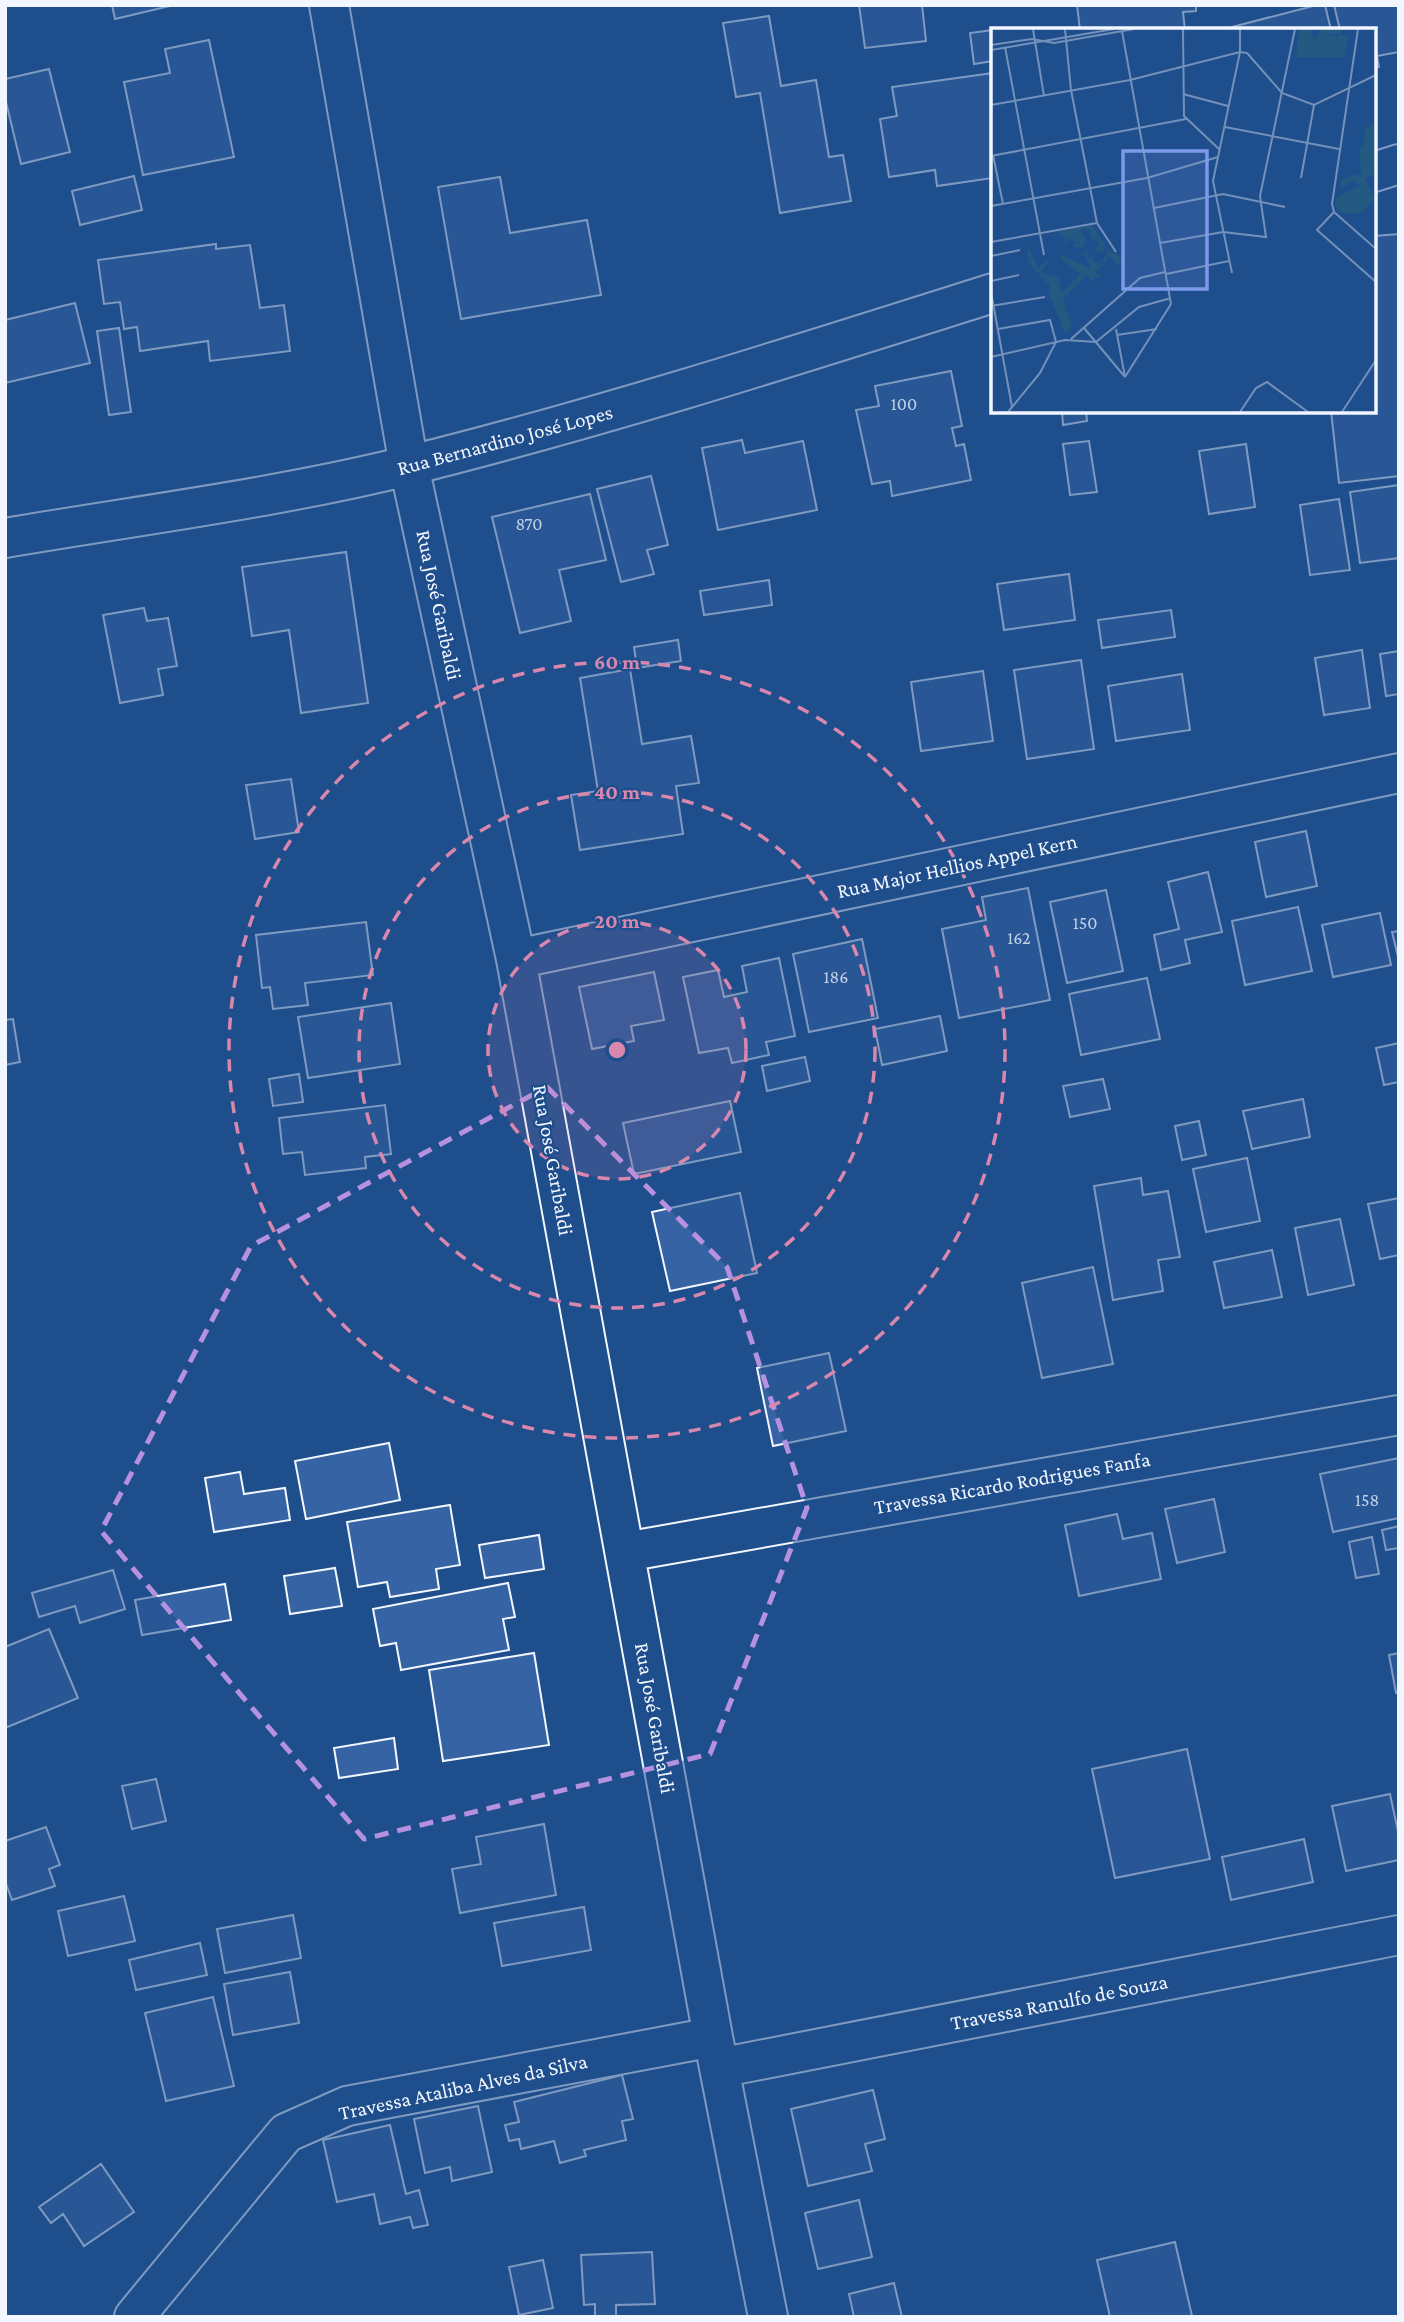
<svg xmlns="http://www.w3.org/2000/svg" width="1404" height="2322" font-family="'Crimson Pro',serif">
<rect width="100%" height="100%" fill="#1f4e8c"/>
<path fill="#3563a3" stroke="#f2f6ff" stroke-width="2" d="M 112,5 L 174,5 L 115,19 Z
M 859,5 L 922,5 L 926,41 L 865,48 Z
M 1077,5 L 1196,5 L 1196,11 L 1183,12 L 1185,30 L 1080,30 Z
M 1317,5 L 1325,5 L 1331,30 L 1233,30 L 1232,27 Z
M 1334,5 L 1399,5 L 1399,52 L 1377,56 L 1379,67 L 1374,68 L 1374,30 L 1340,30 Z
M 769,16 L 781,86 L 816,80 L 829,157 L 843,155 L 851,201 L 780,213 L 760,93 L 736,97 L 723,23 Z
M 993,30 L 993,61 L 974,64 L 970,33 Z
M 209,40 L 234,157 L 143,175 L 124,82 L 170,73 L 165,49 Z
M 49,69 L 70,152 L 21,164 L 5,98 L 5,79 Z
M 993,73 L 993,178 L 937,186 L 935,170 L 889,177 L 880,119 L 897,116 L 892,87 Z
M 134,176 L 142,210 L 80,225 L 72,191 Z
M 500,177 L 510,233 L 587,220 L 601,295 L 461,319 L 438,187 Z
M 1399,234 L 1399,476 L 1339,483 L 1331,411 L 1374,411 L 1374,236 Z
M 216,244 L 216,249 L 250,245 L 260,308 L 284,305 L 290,351 L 210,361 L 208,341 L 140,351 L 137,327 L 124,329 L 120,302 L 104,304 L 98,260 Z
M 75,303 L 90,363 L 5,383 L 5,320 Z
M 119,328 L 131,412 L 109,415 L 97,331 Z
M 951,371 L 962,426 L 952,428 L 956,446 L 964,444 L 971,480 L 892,496 L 890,481 L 872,484 L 856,410 L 879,406 L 875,386 Z
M 1062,411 L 1086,411 L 1087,421 L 1063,425 Z
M 742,440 L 745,453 L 803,441 L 817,510 L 718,530 L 702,448 Z
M 1089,441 L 1097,492 L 1070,495 L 1063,444 Z
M 1246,444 L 1255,507 L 1209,514 L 1199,451 Z
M 651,476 L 668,545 L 647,550 L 654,574 L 621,582 L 597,489 Z
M 1399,485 L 1399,558 L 1360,563 L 1350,492 Z
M 590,494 L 606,560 L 559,570 L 571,621 L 520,633 L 492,517 Z
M 1339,499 L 1350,570 L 1310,575 L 1300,505 Z
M 346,552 L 368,703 L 301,713 L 289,630 L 252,636 L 242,567 Z
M 1069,574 L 1075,620 L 1004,630 L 997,584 Z
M 769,580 L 772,605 L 704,615 L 700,591 Z
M 144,608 L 147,621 L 168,618 L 177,666 L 158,669 L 163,695 L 120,703 L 103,615 Z
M 1171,610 L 1175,637 L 1102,648 L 1098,620 Z
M 678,640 L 681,661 L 637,668 L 634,647 Z
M 1362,650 L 1370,708 L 1324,715 L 1315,658 Z
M 1399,651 L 1399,694 L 1386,696 L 1380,654 Z
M 1081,660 L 1094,749 L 1027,759 L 1014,670 Z
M 630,669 L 642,744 L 691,736 L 699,783 L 676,786 L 683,834 L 580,850 L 571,795 L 598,791 L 580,678 Z
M 983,671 L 993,741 L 921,751 L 911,682 Z
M 1182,674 L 1190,730 L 1116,741 L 1108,686 Z
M 291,779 L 299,832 L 255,839 L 246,785 Z
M 1306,831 L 1317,886 L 1266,897 L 1255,842 Z
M 1208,872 L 1222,932 L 1185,940 L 1190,963 L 1161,970 L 1154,935 L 1179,929 L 1168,882 Z
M 1028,888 L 1050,1000 L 959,1018 L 942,929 L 986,920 L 982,897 Z
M 1106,890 L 1123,971 L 1067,983 L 1050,902 Z
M 1298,907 L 1312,971 L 1245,985 L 1232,921 Z
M 1380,913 L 1391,965 L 1333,977 L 1322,925 Z
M 366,922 L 373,975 L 305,983 L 308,1005 L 273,1009 L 270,987 L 262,988 L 256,935 Z
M 1399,931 L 1399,961 L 1392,932 Z
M 862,939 L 878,1018 L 809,1032 L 793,954 Z
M 779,958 L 795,1036 L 766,1042 L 769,1055 L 732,1063 L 728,1048 L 699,1053 L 683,977 L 718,970 L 724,997 L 747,992 L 742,966 Z
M 654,972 L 664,1020 L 631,1026 L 634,1041 L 592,1049 L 579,987 Z
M 1147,978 L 1160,1039 L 1081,1055 L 1069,994 Z
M 391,1003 L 400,1064 L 308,1078 L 298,1017 Z
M 940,1016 L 947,1051 L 882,1065 L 875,1029 Z
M 13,1019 L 20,1062 L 5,1065 L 5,1020 Z
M 1399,1043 L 1399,1082 L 1384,1085 L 1376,1048 Z
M 805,1057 L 810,1081 L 767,1091 L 762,1066 Z
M 299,1074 L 303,1102 L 273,1106 L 269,1079 Z
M 1103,1079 L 1110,1109 L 1070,1117 L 1063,1086 Z
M 1303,1099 L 1310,1137 L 1252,1149 L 1243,1111 Z
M 730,1101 L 741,1152 L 634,1174 L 623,1123 Z
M 385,1105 L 391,1154 L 365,1157 L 366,1168 L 305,1175 L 302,1152 L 283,1154 L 279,1118 Z
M 1199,1121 L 1206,1155 L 1182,1160 L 1175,1126 Z
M 1247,1158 L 1260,1221 L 1206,1232 L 1193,1169 Z
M 1141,1178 L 1143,1195 L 1168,1191 L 1180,1257 L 1158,1260 L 1163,1291 L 1113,1300 L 1094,1186 Z
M 740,1193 L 757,1273 L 670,1291 L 652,1212 Z
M 1399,1198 L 1399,1255 L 1380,1259 L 1368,1204 Z
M 1340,1219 L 1354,1285 L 1308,1295 L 1295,1228 Z
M 1272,1250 L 1282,1297 L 1224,1308 L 1214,1262 Z
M 1093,1267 L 1113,1364 L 1042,1378 L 1022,1283 Z
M 829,1353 L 846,1431 L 773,1446 L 757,1368 Z
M 389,1443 L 400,1500 L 306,1519 L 295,1461 Z
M 1399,1458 L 1399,1518 L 1333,1532 L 1320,1474 Z
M 240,1472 L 244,1494 L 285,1488 L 290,1520 L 214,1532 L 205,1478 Z
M 1214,1499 L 1225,1552 L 1177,1563 L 1165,1509 Z
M 450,1505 L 460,1565 L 436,1569 L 439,1589 L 390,1597 L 387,1582 L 358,1587 L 347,1522 Z
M 1117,1514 L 1123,1539 L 1152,1533 L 1161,1579 L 1079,1596 L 1065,1525 Z
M 1399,1526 L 1399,1548 L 1386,1550 L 1382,1530 Z
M 539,1535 L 544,1569 L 485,1578 L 479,1545 Z
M 1372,1537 L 1379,1574 L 1356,1578 L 1349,1542 Z
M 335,1568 L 342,1606 L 290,1614 L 284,1576 Z
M 113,1570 L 125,1609 L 80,1623 L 75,1606 L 39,1617 L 32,1593 Z
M 508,1583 L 515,1617 L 503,1619 L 509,1650 L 401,1670 L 396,1643 L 380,1646 L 373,1609 Z
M 225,1584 L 231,1620 L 142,1635 L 135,1600 Z
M 49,1629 L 78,1698 L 5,1728 L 5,1647 Z
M 534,1653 L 549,1745 L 443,1761 L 429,1670 Z
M 1399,1653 L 1399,1692 L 1396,1693 L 1389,1655 Z
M 394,1738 L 398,1769 L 339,1778 L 334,1748 Z
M 1187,1749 L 1210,1859 L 1115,1878 L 1092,1769 Z
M 156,1779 L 166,1821 L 132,1829 L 122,1786 Z
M 1390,1794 L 1399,1836 L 1399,1860 L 1346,1871 L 1332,1806 Z
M 544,1824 L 556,1895 L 460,1913 L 452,1869 L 481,1864 L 476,1837 Z
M 46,1827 L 60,1865 L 49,1869 L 55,1886 L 12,1900 L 5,1881 L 5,1841 Z
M 1304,1839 L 1313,1882 L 1231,1900 L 1222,1857 Z
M 124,1896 L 135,1941 L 68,1956 L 58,1911 Z
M 584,1907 L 591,1950 L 502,1966 L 494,1923 Z
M 293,1915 L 301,1958 L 225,1973 L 217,1929 Z
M 200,1943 L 207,1975 L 136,1990 L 129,1960 Z
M 290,1972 L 299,2023 L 233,2035 L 224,1984 Z
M 213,1997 L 234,2086 L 166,2101 L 145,2013 Z
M 622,2075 L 633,2119 L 622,2121 L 626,2140 L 584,2150 L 586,2156 L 560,2163 L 554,2141 L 521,2149 L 519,2139 L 509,2141 L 505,2125 L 519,2122 L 514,2102 Z
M 873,2090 L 885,2139 L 865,2144 L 872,2171 L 808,2186 L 791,2109 Z
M 478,2106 L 492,2172 L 452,2181 L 450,2167 L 425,2173 L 414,2119 Z
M 390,2125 L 406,2194 L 419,2190 L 428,2225 L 413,2228 L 410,2217 L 380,2224 L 374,2194 L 337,2202 L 323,2140 Z
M 101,2164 L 134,2212 L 84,2246 L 63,2214 L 51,2223 L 39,2207 Z
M 859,2200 L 872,2257 L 818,2269 L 805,2213 Z
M 1175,2242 L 1192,2316 L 1110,2317 L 1097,2260 Z
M 652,2252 L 655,2304 L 616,2305 L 616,2317 L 595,2317 L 595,2304 L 584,2305 L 581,2255 Z
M 543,2260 L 553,2308 L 519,2315 L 509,2267 Z
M 894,2283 L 902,2317 L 854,2317 L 849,2294 Z"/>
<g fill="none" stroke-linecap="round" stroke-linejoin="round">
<g stroke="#f2f6ff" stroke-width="42">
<path id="minor" d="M 329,5 L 409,466 L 516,959 L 713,2037 L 768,2317
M 1374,172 L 1399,164
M 5,538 C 140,515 278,498 411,465 C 607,416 800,354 993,293
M 516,959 L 1399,773
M 625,1552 L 1399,1415
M 719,2068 L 1399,1935
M 134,2317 L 286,2133 L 347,2106 L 713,2037"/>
</g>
<use href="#minor" stroke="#1f4e8c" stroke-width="38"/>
</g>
<path d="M0 0H1404V2322H0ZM 547,1087 L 727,1267 L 807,1508 L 710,1754 L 364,1839 L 101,1531 L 251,1246 Z" fill="#1f4e8c" fill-opacity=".55" fill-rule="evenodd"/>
<path fill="none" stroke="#b691df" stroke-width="5" stroke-dasharray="14 9" stroke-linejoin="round" d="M 547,1087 L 727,1267 L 807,1508 L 710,1754 L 364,1839 L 101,1531 L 251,1246 Z"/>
<circle cx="617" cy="1050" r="129" fill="#da87ad" fill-opacity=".12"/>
<g fill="none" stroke="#da87ad" stroke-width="3.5" stroke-dasharray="12 9">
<circle cx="617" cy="1050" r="129"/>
<circle cx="617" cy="1050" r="258"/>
<circle cx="617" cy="1050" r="388"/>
</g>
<g text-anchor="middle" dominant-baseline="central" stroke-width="5" stroke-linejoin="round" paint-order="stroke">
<g font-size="18" fill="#c3d1e8">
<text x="904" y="404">100</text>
<text x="529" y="524">870</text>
<text x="1085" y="923">150</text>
<text x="1019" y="938">162</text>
<text x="836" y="977">186</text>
<text x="1367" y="1500">158</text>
</g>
<g font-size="21" fill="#f2f6ff" stroke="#1f4e8c">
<text transform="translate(505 440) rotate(-15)">Rua Bernardino José Lopes</text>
<text transform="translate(439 605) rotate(78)">Rua José Garibaldi</text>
<text transform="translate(957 866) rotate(-12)">Rua Major Hellios Appel Kern</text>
<text transform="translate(553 1160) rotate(80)">Rua José Garibaldi</text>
<text transform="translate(1012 1483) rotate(-10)">Travessa Ricardo Rodrigues Fanfa</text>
<text transform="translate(655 1718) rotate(80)">Rua José Garibaldi</text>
<text transform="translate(1059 2002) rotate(-11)">Travessa Ranulfo de Souza</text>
<text transform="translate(463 2087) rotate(-12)">Travessa Ataliba Alves da Silva</text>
</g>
</g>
<g transform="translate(991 28)">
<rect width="385" height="385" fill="#1f4e8c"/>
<path d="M 308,1 L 321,1 L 322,10 L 327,9 L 328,1 L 350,1 L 350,5 L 331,8 L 345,8 L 346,14 L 347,7 L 357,7 L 354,29 L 305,29 ZM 385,93 L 385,146 L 374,151 L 384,171 L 369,185 L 352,185 L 344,178 L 346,169 L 369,158 L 361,152 L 348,162 L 351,151 L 370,145 L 368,119 L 373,117 L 374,102 ZM 101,197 L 118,223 L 131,229 L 127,238 L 118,228 L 114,235 L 111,233 L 116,225 L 114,217 L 108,219 L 114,219 L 111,224 L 103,224 L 109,214 L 101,211 L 98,201 L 88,202 L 95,211 L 92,220 L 80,218 L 85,215 L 81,211 L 69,219 L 76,211 L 65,204 ZM 37,219 L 47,240 L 60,229 L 50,245 L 67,249 L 71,265 L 89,246 L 69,231 L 71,227 L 100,241 L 94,227 L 89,228 L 96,221 L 97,231 L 101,227 L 102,233 L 112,236 L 104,244 L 110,248 L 103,250 L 103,256 L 96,247 L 72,271 L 81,299 L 74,306 L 58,265 L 59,258 L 37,234 Z" fill="#245a82"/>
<path fill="none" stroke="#7391ba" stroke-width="2" d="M 42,1 L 53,68M 74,1 L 80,62 L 106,195 L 125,224M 192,1 L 193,88 L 229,122M 367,1 L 341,176 L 343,184 L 385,221M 131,3 L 180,276 L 134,349M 0,17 L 41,11 L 63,15 L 143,1M 14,19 L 53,227M 0,22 L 123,1M 192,66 L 237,78M 0,77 L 139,52 L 249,24 L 256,25 L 291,65 L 323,77 L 385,47M 234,99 L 348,121M 2,127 L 12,176M 0,128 L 195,91M 310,150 L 323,77M 0,178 L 156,150 L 227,129M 163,180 L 232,166 L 294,179M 343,184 L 326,202 L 385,254M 0,214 L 106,195M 169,215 L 232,204 L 275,209 L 269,168 L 304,1M 0,228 L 29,222M 241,245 L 222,153 L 249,24 L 249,1M 175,246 L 238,233M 0,253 L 28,247M 0,264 L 21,379M 0,278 L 54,269M 93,300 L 134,349M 7,301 L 59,292 L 65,314 L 49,345 L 17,384M 125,301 L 134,349M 126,307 L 166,301M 80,311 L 149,250 L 174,244M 0,329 L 74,312 L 105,314 L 148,279 L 180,270M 249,384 L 265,360 L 276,354 L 317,384M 351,384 L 385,332"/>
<path fill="#7d9aea" fill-opacity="0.15" stroke="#7d9aea" stroke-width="3.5" d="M 132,123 L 216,123 L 216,261 L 132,261 Z"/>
<rect width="385" height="385" fill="none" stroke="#f2f6ff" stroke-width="3.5"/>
</g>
<circle cx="617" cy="1050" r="10" fill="#da87ad" stroke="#1f4e8c" stroke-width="3.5"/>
<g font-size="21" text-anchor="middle" font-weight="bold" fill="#da87ad" stroke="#1f4e8c" stroke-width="5" stroke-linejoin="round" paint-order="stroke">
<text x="617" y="669">60 m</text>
<text x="617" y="799">40 m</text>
<text x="617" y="928">20 m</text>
</g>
<rect width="1404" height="2322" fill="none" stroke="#f2f6ff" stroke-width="14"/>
</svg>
